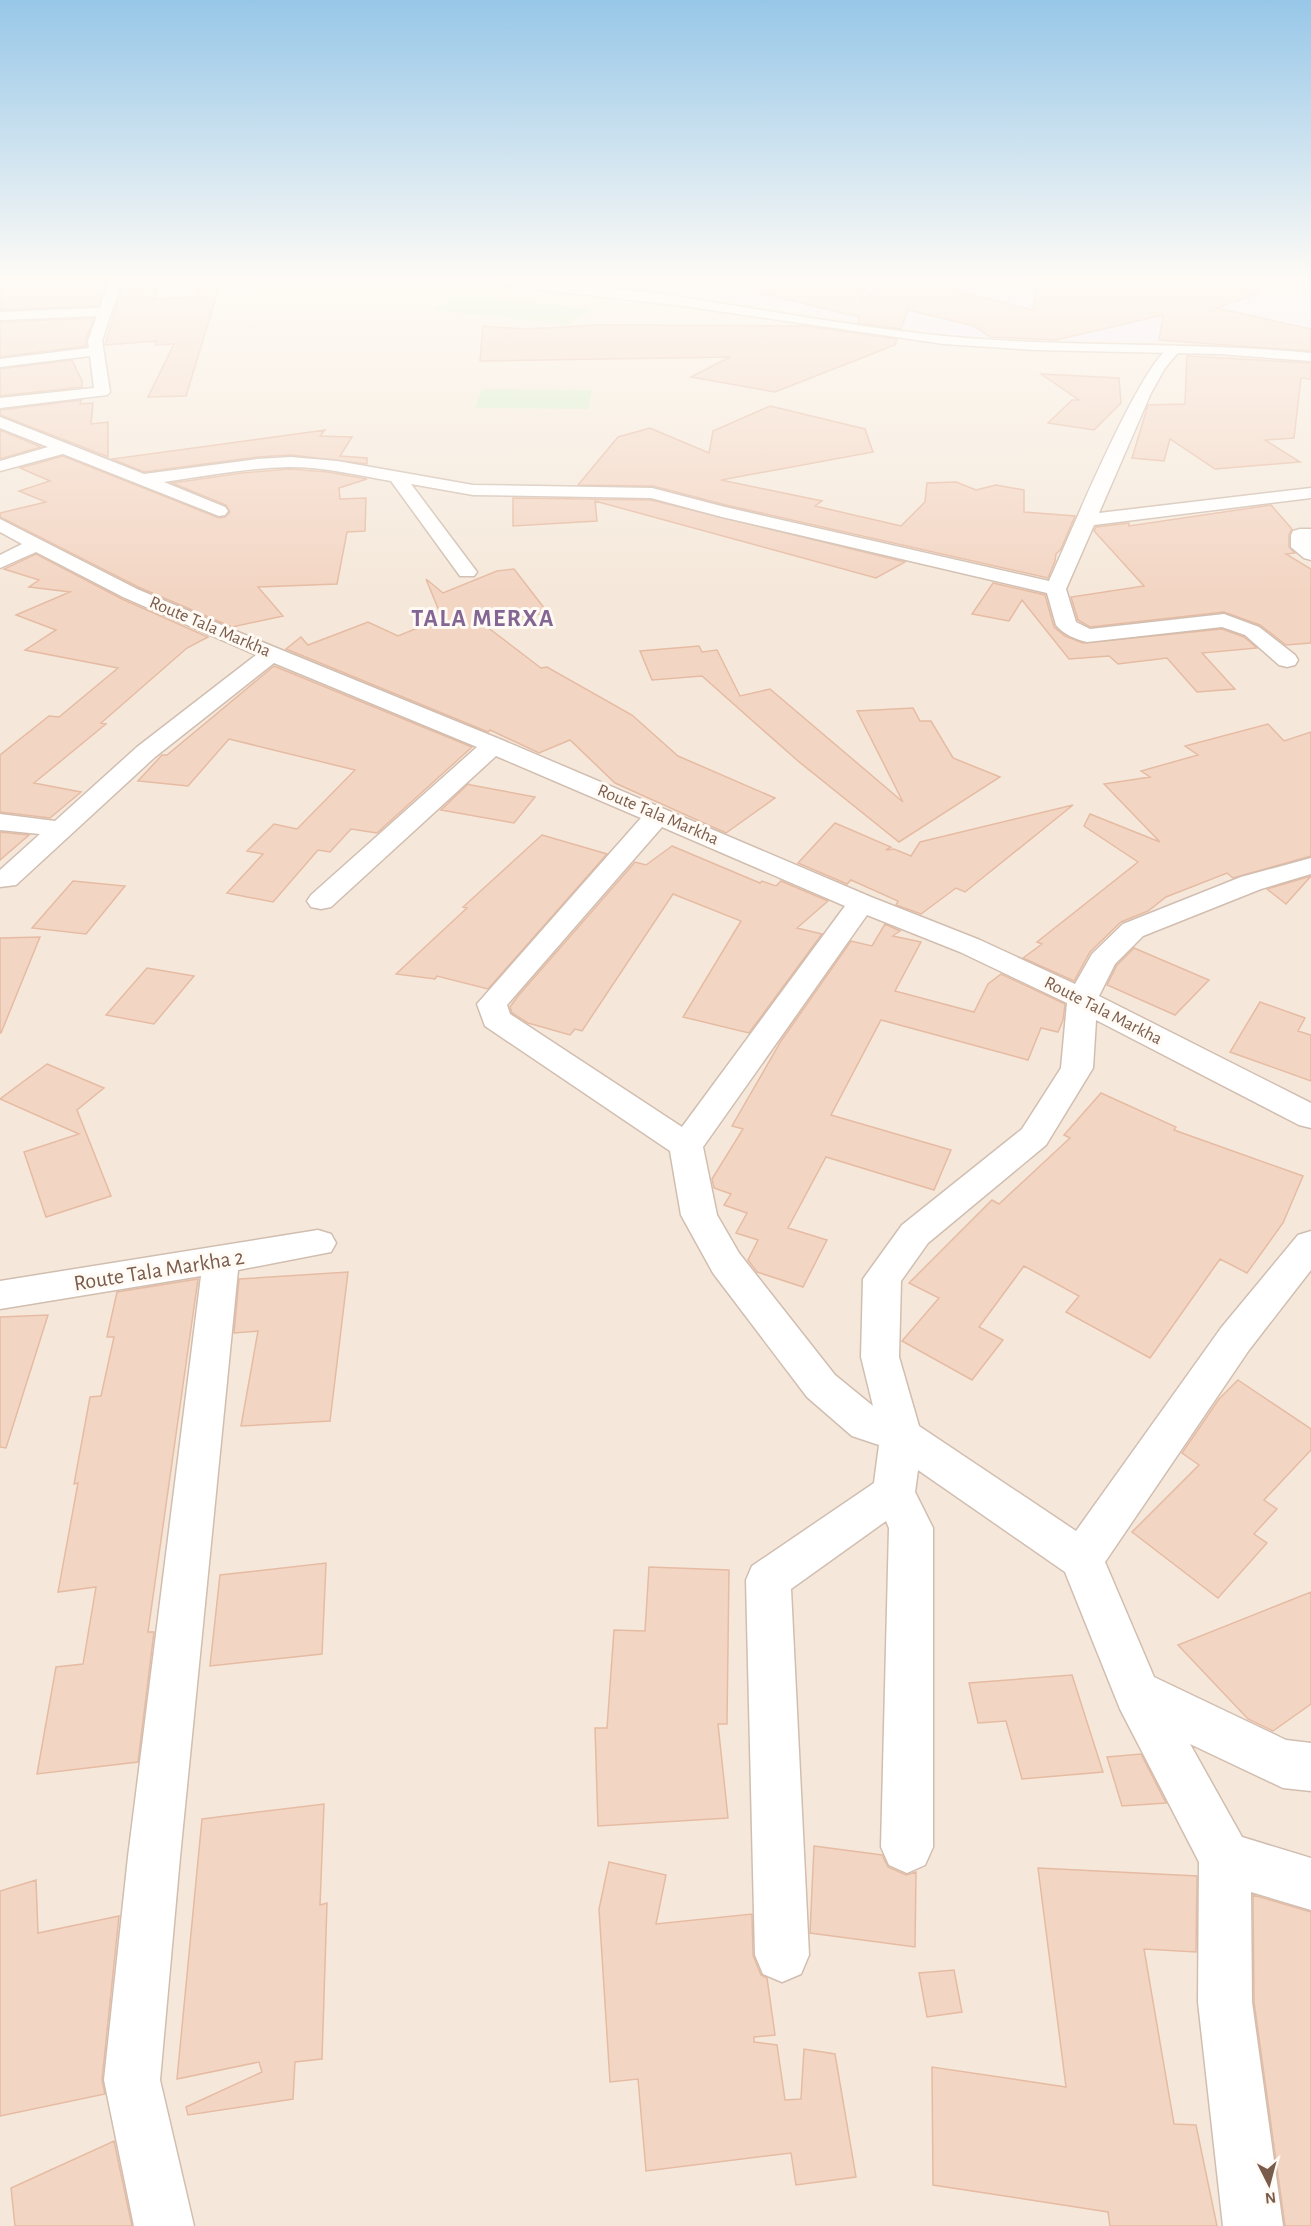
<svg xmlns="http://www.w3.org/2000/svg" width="1311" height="2226" font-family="'Alegreya Sans',sans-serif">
<rect width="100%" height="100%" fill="#fdf6ec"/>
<path fill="#f5e8da" d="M 0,280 L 557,280 L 769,306 L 978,338 L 1132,341 L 1189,339 L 1311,349 L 1311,2226 L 0,2226 Z"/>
<path fill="#f3e8fa" d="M 557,280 L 1311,280 L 1311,349 L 1189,339 L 1132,341 L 978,338 L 769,306 Z"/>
<path fill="#d8ecc9" d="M 462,295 L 593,309 L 567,325 L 433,310 Z
M 482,389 L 592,390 L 588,409 L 475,408 Z"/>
<path fill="#f3d5c3" stroke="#e6bba3" stroke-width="1.5" d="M 0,280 L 107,280 L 98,306 L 0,310 Z
M 753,280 L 860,280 L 863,299 L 894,280 L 931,280 L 937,286 L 1033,310 L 1037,280 L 1194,280 L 1258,294 L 1216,308 L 1311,329 L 1311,351 L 1159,340 L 1163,315 L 1056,340 L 990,337 L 974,326 L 908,310 L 901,329 L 887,327 L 858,323 L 859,317 L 752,291 Z
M 203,281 L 219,287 L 186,396 L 148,397 L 174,344 L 155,345 L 157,341 L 105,345 L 121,291 L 158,289 L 153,299 L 196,297 Z
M 94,318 L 86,340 L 86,346 L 0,357 L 0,322 Z
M 598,325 L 807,326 L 897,339 L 895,345 L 775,392 L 691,377 L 730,357 L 480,361 L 483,326 L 525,329 Z
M 1187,356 L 1311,363 L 1311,379 L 1301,378 L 1294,438 L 1265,440 L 1300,462 L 1215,469 L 1170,439 L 1164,461 L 1132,458 L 1148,405 L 1185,404 Z
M 72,360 L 82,381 L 82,387 L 0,396 L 0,369 Z
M 1041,374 L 1119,378 L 1121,403 L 1094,430 L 1048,423 L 1072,400 L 1079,400 Z
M 81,400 L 80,404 L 93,403 L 91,424 L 108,422 L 108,457 L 0,415 L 0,410 Z
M 770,406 L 865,429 L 873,452 L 721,480 L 822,501 L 815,506 L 901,526 L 925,502 L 927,483 L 956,482 L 976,490 L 996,485 L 1024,490 L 1024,512 L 1075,516 L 1061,549 L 1056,554 L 1055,561 L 1048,578 L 726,505 L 653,486 L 578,485 L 618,437 L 650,428 L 709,453 L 713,431 Z
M 0,430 L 41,447 L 0,459 Z
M 325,430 L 320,436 L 352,437 L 340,456 L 367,458 L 367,464 L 291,455 L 257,457 L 144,472 L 112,459 Z
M 63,456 L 219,518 L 225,517 L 230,512 L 226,505 L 172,483 L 242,473 L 289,469 L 327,472 L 367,479 L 339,488 L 340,499 L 366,498 L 365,531 L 347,532 L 337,584 L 258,587 L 283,616 L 232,627 L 138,587 L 0,517 L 0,513 L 46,502 L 19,491 L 50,481 L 20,468 Z
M 513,498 L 651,500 L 905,562 L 876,578 L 595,501 L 597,521 L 513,526 Z
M 1271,505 L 1292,529 L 1289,535 L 1289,547 L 1295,553 L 1286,554 L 1311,569 L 1311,643 L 1286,645 L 1260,625 L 1224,612 L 1090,627 L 1078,620 L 1071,597 L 1144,586 L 1094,531 L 1096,527 L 1129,523 L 1129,526 Z
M 36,554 L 122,599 L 208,637 L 187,648 L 101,723 L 106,724 L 34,783 L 81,792 L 50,818 L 0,812 L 0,755 L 49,716 L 59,717 L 118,668 L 25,650 L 56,630 L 16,615 L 70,592 L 29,587 L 39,580 L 4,569 Z
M 514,569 L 548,613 L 482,623 L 541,668 L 547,667 L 632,715 L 678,756 L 775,798 L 726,833 L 615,783 L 570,740 L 539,753 L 490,730 L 488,732 L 286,649 L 301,637 L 308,645 L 368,622 L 398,636 L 442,618 L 426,579 L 443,593 L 497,571 Z
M 993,583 L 1045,595 L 1054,627 L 1065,636 L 1083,643 L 1222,629 L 1244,637 L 1257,648 L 1202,653 L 1235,689 L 1197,692 L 1167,658 L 1118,664 L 1109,656 L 1069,659 L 1022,600 L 1009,621 L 972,614 Z
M 699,646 L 702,652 L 717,650 L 740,696 L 770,689 L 903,802 L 857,711 L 913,708 L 920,721 L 931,721 L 953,758 L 1000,777 L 899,842 L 798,761 L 702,676 L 652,680 L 640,651 Z
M 274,666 L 472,747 L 377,833 L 351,829 L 330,852 L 318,850 L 273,902 L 227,893 L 263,854 L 247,851 L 274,824 L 297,829 L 355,770 L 229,739 L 188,786 L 138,781 L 162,755 L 167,755 Z
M 1268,724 L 1284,741 L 1311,732 L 1311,856 L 1233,878 L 1227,873 L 1166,897 L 1148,911 L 1121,922 L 1090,952 L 1074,981 L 1023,958 L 1042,944 L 1037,942 L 1138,862 L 1084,826 L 1090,814 L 1160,842 L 1104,784 L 1150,777 L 1141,771 L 1198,755 L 1185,746 Z
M 468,784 L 471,785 L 535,797 L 514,823 L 441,810 Z
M 1073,805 L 965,892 L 956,888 L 921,914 L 896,905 L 898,901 L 851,880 L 847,884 L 798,863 L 835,823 L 891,847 L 886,850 L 894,849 L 911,856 L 920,842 Z
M 0,832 L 29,835 L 0,860 Z
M 542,835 L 607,854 L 488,989 L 437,976 L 435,979 L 396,974 L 467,908 L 463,907 Z
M 672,846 L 760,883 L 762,881 L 776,886 L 781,881 L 828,901 L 797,928 L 822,934 L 749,1033 L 683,1017 L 741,921 L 673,894 L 582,1031 L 575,1029 L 570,1035 L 528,1023 L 512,1013 L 510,1007 L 518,996 L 635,862 L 646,865 Z
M 1311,876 L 1286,904 L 1267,889 Z
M 73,881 L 125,886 L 86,934 L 32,928 Z
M 885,924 L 900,931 L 893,936 L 921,942 L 895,991 L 974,1012 L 988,984 L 1001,974 L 1065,1004 L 1063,1020 L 1058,1032 L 1041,1028 L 1028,1060 L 881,1020 L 831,1115 L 951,1150 L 934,1190 L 826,1157 L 788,1228 L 827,1240 L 803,1287 L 757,1272 L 748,1260 L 758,1240 L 736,1233 L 747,1213 L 724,1205 L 731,1194 L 714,1188 L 712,1179 L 743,1129 L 732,1126 L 781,1041 L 851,941 L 872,946 Z
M 40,937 L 1,1033 L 0,1033 L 0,938 Z
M 1134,948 L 1209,980 L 1175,1015 L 1107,985 L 1117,965 Z
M 147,968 L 194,976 L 154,1024 L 106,1015 Z
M 1260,1002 L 1305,1018 L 1298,1031 L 1311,1035 L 1311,1081 L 1230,1052 Z
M 47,1064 L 104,1088 L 77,1110 L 111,1196 L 46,1217 L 24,1152 L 79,1134 L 0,1099 Z
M 1101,1093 L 1176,1127 L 1174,1130 L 1303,1176 L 1283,1223 L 1247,1273 L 1220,1259 L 1150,1358 L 1066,1312 L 1079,1296 L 1024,1266 L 979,1327 L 1003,1340 L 972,1380 L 902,1341 L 939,1298 L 909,1283 L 992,1200 L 999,1204 L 1070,1138 L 1064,1135 Z
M 348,1272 L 330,1421 L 241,1426 L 258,1331 L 234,1333 L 239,1279 Z
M 198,1279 L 148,1632 L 154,1632 L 138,1762 L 37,1774 L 56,1667 L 83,1664 L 96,1587 L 58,1592 L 78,1483 L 74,1484 L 90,1397 L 101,1396 L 114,1337 L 107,1337 L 117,1292 Z
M 48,1315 L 6,1448 L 0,1447 L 0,1317 Z
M 1238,1380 L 1311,1429 L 1311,1450 L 1264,1500 L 1277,1509 L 1254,1534 L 1267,1543 L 1218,1598 L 1132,1532 L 1199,1465 L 1182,1453 L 1219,1399 Z
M 326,1563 L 322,1654 L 210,1666 L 220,1575 Z
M 649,1567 L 729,1570 L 727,1724 L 718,1724 L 728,1818 L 598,1826 L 595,1728 L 607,1728 L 614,1630 L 645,1631 Z
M 1311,1592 L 1311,1704 L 1273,1731 L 1248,1719 L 1178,1645 Z
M 1072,1675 L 1103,1772 L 1022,1779 L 1006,1721 L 978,1723 L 969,1683 Z
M 1141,1754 L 1166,1803 L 1122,1806 L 1107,1757 Z
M 324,1804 L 320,1905 L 327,1903 L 322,2059 L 295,2062 L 293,2099 L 188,2115 L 186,2107 L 262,2072 L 259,2062 L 177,2079 L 202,1819 Z
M 814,1846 L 882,1855 L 888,1867 L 906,1875 L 916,1872 L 915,1947 L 810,1933 Z
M 609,1862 L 666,1875 L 656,1924 L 752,1914 L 753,1955 L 761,1975 L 767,1978 L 775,2035 L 754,2037 L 754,2042 L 777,2045 L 785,2100 L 801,2099 L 804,2049 L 835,2054 L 856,2177 L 796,2185 L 791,2153 L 646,2171 L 638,2079 L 610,2082 L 599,1909 Z
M 1038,1868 L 1197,1876 L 1196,1952 L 1144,1949 L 1174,2124 L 1196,2125 L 1217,2226 L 1110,2226 L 1108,2212 L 933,2185 L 932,2067 L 1066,2087 Z
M 36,1880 L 38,1933 L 119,1916 L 102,2080 L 105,2094 L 0,2116 L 0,1891 Z
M 1253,1895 L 1311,1912 L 1311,2226 L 1285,2226 L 1254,2002 Z
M 954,1970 L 962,2012 L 927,2017 L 919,1973 Z
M 114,2141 L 132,2226 L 15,2226 L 11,2188 Z"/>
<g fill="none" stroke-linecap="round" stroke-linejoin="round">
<g stroke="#d1beb0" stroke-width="3">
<path id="street" d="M 110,280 L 122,280 L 102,341 L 110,392 L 107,395 L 0,408 L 0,398 L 94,388 L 90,356 L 0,367 L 0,359 L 89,348 L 88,341 L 97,316 L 0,320 L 0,312 L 100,308 Z
M 227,280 L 239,280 L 239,281 L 233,285 Z
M 1174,345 L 1181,349 L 1165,368 L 1151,393 L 1099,513 L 1311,488 L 1311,498 L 1094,525 L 1066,589 L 1076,622 L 1090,629 L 1224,614 L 1259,627 L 1295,655 L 1298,660 L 1295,665 L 1287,667 L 1279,665 L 1245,635 L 1222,627 L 1087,642 C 1077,640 1063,634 1056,625 L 1047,593 L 722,517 L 651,498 L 473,495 L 411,484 L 477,572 L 474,576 L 460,576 L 391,481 C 357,475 323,467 289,467 C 247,468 205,476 164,482 L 225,507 L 228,511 L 225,515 L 219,516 L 63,454 L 0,471 L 0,461 L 48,447 L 0,428 L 0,417 L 144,474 L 257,459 L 291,457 L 337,461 L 473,485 L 652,488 L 725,507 L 1049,581 C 1066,545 1144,352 1174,345 Z
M 0,519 L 137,589 L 245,635 L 502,740 L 871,897 L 980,940 L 1075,984 L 1092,954 L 1123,924 L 1241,877 L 1311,858 L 1311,874 L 1261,889 L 1143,936 L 1115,964 L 1099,996 L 1311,1103 L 1311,1128 L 1299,1125 L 1096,1020 L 1093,1068 L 1046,1145 L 928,1243 L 901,1281 L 899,1357 L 919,1426 L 1076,1531 L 1221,1328 L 1298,1235 L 1311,1231 L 1311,1270 L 1249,1350 L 1105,1562 L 1154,1677 L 1286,1740 L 1311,1743 L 1311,1791 L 1283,1788 L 1190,1744 L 1242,1837 L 1311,1858 L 1311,1910 L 1251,1892 L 1252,2002 L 1283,2226 L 1223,2226 L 1198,2002 L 1199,1862 L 1120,1709 L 1065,1572 L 918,1470 L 915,1492 L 933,1528 L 933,1847 L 925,1865 L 907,1873 L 889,1865 L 881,1847 L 889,1528 L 886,1521 L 791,1589 L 809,1955 L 801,1974 L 782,1982 L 763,1974 L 755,1955 L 746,1580 L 752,1566 L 874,1483 L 879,1445 L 852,1436 L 807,1397 L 713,1273 L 681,1215 L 670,1151 L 485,1026 L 477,1004 L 641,818 L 496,756 L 331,907 L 321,909 L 311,907 L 307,901 L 311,895 L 477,747 L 274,663 L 155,757 L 16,885 L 0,887 L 0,870 L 40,834 L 0,830 L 0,814 L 55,821 L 137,747 L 256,655 L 123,597 L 36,552 L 0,568 L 0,555 L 22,544 L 0,532 ZM 662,827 L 845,906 L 682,1127 L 510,1014 L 507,1005 ZM 867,915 L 960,952 L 1067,1003 L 1061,1068 L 1022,1129 L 902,1225 L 863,1279 L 861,1357 L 873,1406 L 835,1375 L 739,1253 L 717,1215 L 703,1147 Z
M 1300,529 L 1311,529 L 1311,560 L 1304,558 L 1291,547 L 1291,535 L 1293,531 Z
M 318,1230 L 331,1234 L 336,1243 L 331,1252 L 238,1270 L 180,1857 L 160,2080 L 194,2226 L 134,2226 L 104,2080 L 128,1857 L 201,1276 L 0,1309 L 0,1281 Z"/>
</g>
<g stroke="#d6c0b0" stroke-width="3">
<path id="secondary" d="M 484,280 C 639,280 790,321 944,336 C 1066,348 1189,341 1311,353 L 1311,361 L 1219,354 L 1036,350 L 944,344 L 683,306 L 490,284 Z"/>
</g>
<use href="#street" fill="#fff" fill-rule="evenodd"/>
<use href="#secondary" fill="#fff" fill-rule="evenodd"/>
</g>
<linearGradient id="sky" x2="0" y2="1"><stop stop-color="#97c7e8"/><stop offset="0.47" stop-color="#fefbf6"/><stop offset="1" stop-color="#fefbf6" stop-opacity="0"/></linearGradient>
<rect width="1311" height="592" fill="url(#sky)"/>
<g text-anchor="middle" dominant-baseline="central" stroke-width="6" stroke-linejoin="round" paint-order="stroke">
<g font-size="18" fill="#7a5c4d" stroke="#fffaf3">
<text transform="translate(210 627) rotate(23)">Route Tala Markha</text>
<text transform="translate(658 815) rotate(23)">Route Tala Markha</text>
<text transform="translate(1103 1011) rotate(27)">Route Tala Markha</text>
</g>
<g font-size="22" fill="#7a5c4d" stroke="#fffaf3">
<text transform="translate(159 1270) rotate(-9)">Route Tala Markha 2</text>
</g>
<g font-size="24" font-weight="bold" letter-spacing="1.5" fill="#846695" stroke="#fffaf3">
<text x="483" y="619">TALA MERXA</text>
</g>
</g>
<g transform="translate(1269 2184) rotate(174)" stroke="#fffaf3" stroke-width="4.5" paint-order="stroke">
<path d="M0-4.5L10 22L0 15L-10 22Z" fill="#7a5c4d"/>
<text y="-9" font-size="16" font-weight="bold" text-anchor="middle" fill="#7a5c4d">N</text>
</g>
</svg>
